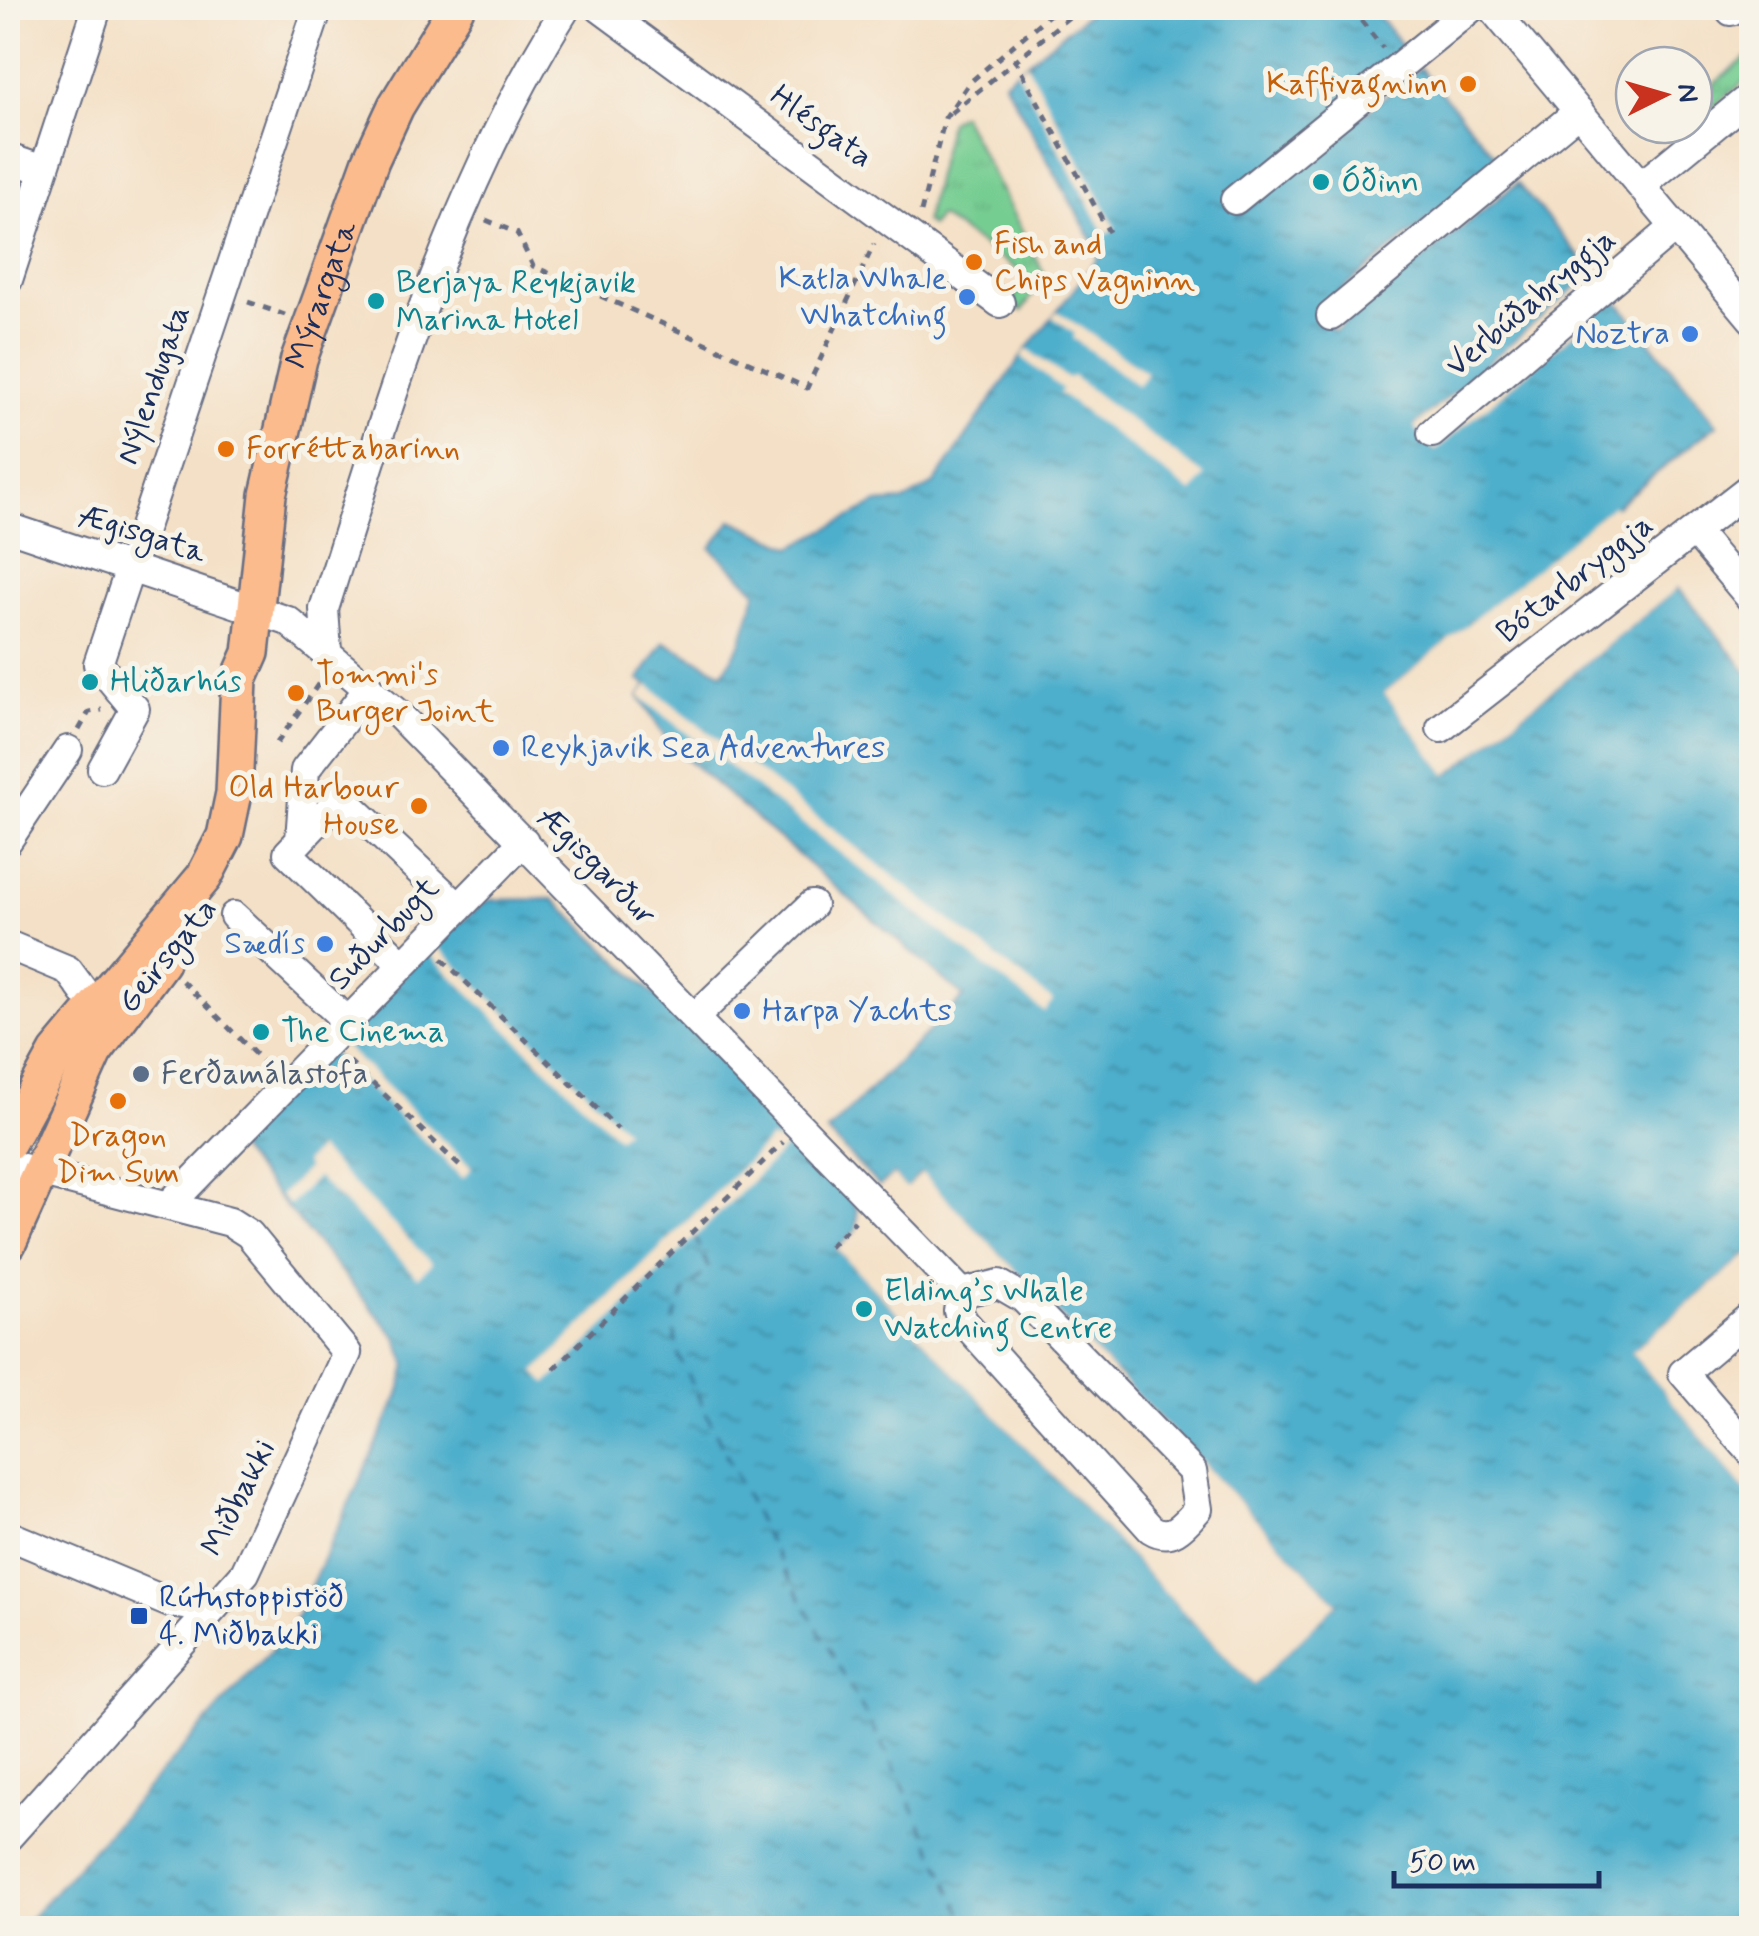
<svg xmlns="http://www.w3.org/2000/svg" width="1759" height="1936" font-family="Mynerve,sans-serif">
<defs>
<pattern id="grass-tufts" width="24" height="20" patternUnits="userSpaceOnUse" patternTransform="scale(2.5)"><rect width="24" height="20" fill="#76cd92"/><path d="M3 7l-1-3M5 7V3M7 7l1-3M15 17l-1-3M17 17v-4M19 17l1-3" fill="none" stroke="#66b080"/></pattern>
<pattern id="water-ripples" width="26" height="14" patternUnits="userSpaceOnUse" patternTransform="scale(2.5)"><rect width="26" height="14" fill="#4dafcc"/><path d="M2 4q2-2 4 0t4 0M15 11q2-2 4 0t4 0" fill="none" stroke="#3f8fa9"/></pattern>
</defs>
<rect width="100%" height="100%" fill="#f7f3e8"/>
<filter id="ink" filterUnits="userSpaceOnUse"><feTurbulence type="fractalNoise" baseFrequency=".01" numOctaves="2"/><feDisplacementMap in="SourceGraphic" scale="20" xChannelSelector="R" yChannelSelector="G"/><feConvolveMatrix kernelMatrix="1 2 1 2 8 2 1 2 1" color-interpolation-filters="sRGB"/></filter>
<filter id="wash" filterUnits="userSpaceOnUse"><feTurbulence type="fractalNoise" baseFrequency=".0048" numOctaves="4" result="noise"/><feDisplacementMap in="SourceGraphic" scale="40" xChannelSelector="R" yChannelSelector="G"/><feGaussianBlur stdDeviation="2.25" result="paint"/><feColorMatrix in="noise" values="0 0 0 0 0 0 0 0 0 0 0 0 0 0 0 0 0 1.4 0 .05"/><feComposite in="paint" operator="in"/></filter>
<g filter="url(#wash)">
<rect width="100%" height="100%" fill="#f4e0c6"/>
<path fill="url(#grass-tufts)" stroke="#487e78" stroke-width="2.5" d="M 1751,54 L 1751,76 L 1711,109 L 1697,98 Z
M 961,114 L 1045,275 L 1022,311 L 1010,304 L 1028,277 L 939,216 L 931,226 L 925,222 L 949,121 Z"/>
<path fill="url(#water-ripples)" stroke="#346f95" stroke-width="2.5" d="M 1095,8 L 1372,8 L 1403,47 L 1235,219 L 1420,68 L 1500,161 L 1317,310 L 1334,332 L 1517,183 L 1594,273 L 1415,426 L 1434,450 L 1615,298 L 1717,424 L 1385,693 L 1448,775 L 1678,588 L 1751,676 L 1751,1252 L 1632,1352 L 1751,1497 L 1751,1928 L 22,1928 L 292,1627 L 399,1395 L 407,1365 L 396,1337 L 234,1145 L 435,944 L 488,900 L 553,899 L 813,1144 L 857,1209 L 857,1231 L 837,1249 L 1254,1685 L 1337,1603 L 921,1173 L 906,1189 L 893,1175 L 880,1187 L 827,1132 L 964,997 L 670,745 L 639,696 L 648,685 L 639,680 L 664,642 L 723,673 L 741,643 L 757,591 L 711,548 L 732,520 L 792,547 L 878,503 L 904,501 L 934,484 L 1021,357 L 1097,260 L 1098,251 L 1004,81 Z"/>
<path fill="#f4e0c6" d="M 1026,63 L 1116,228 L 1105,234 L 1017,71 Z
M 1594,273 L 1615,298 L 1435,451 L 1414,427 Z
M 1057,311 L 1147,373 L 1138,386 L 1073,338 L 1075,334 L 1052,317 Z
M 1027,349 L 1068,379 L 1072,376 L 1205,476 L 1192,493 L 1059,393 L 1062,389 L 1021,357 Z
M 1613,505 L 1616,509 L 1391,694 L 1448,768 L 1675,584 L 1678,588 L 1447,775 L 1384,693 Z
M 648,685 L 1053,1001 L 1044,1012 L 639,696 Z
M 435,944 L 626,1130 L 618,1138 L 427,952 Z
M 337,1039 L 472,1168 L 463,1178 L 328,1049 Z
M 793,1124 L 801,1132 L 547,1384 L 535,1372 L 771,1138 L 775,1142 Z
M 318,1149 L 432,1263 L 418,1277 L 317,1177 L 289,1205 L 280,1196 L 308,1168 L 304,1163 Z
M 922,1173 L 1337,1603 L 1254,1685 L 837,1250 L 857,1231 L 860,1206 L 861,1233 L 844,1250 L 1254,1678 L 1330,1603 L 922,1180 L 907,1193 L 893,1182 L 882,1192 L 876,1191 L 893,1175 L 906,1188 Z
M 1751,1252 L 1752,1259 L 1639,1353 L 1752,1489 L 1751,1497 L 1631,1352 Z"/>
<g fill="none" stroke-linecap="round" stroke-linejoin="round">
<path stroke="#2a557f" stroke-width="2.5" stroke-dasharray="12 10" stroke-linecap="butt" d="M 695,1237 L 709,1268 L 685,1292 L 673,1323 L 679,1357 L 763,1531 L 891,1760 L 969,1928"/>
</g>
</g>
<g filter="url(#ink)">
<g fill="none" stroke-linecap="round" stroke-linejoin="round">
<g stroke="#676d82" stroke-width="32">
<path id="minor" d="M 600,8 L 1000,303
M 1492,8 L 1752,319
M 1729,8 L 1731,11
M 8,158 L 43,170
M 1641,186 L 1752,95
M 1235,200 L 1471,8
M 8,280 L 97,8
M 1331,316 L 1579,111
M 1432,433 L 1675,227
M 8,527 L 288,621 L 398,714 L 962,1293 L 958,1311 L 964,1322 L 1151,1529 C 1172,1542 1185,1524 1198,1509 L 1192,1471 L 1023,1298 L 999,1284 L 962,1293
M 1694,531 L 1752,600
M 327,651 L 324,609 C 389,403 450,192 566,8
M 1441,728 L 1752,486
M 102,769 L 135,709 L 98,664 L 318,8
M 8,840 L 68,750
M 300,840 L 305,770 L 369,688
M 234,916 L 348,1022
M 8,945 L 68,970 L 93,1004
M 403,965 L 288,853 L 341,797 L 459,908
M 695,1017 L 812,905
M 8,1164 L 230,1222 L 249,1234 L 347,1353 L 245,1573 L 8,1837
M 169,1205 L 524,841
M 1752,1315 L 1683,1373 L 1752,1453
M 8,1535 L 170,1603 L 212,1609"/>
</g>
<g stroke="#676d82" stroke-width="40">
<g id="major">
<path id="s1" d="M 8,1142 L 57,1053 L 204,877 L 225,836 L 234,793 L 239,680 L 251,653 L 268,495 L 299,359 L 371,160 L 396,106 L 456,8"/>
<path d="M 8,1243 L 94,1052 L 161,962"/>
</g>
</g>
<path stroke="#676d82" stroke-width="5" stroke-dasharray="8 8" stroke-linecap="butt" d="M 1351,8 L 1383,48
M 1014,58 L 1109,232
M 951,113 L 1080,8
M 921,212 L 945,118 L 969,83 L 1057,8
M 486,220 L 517,233 L 533,266 L 807,388 L 874,244
M 248,302 L 285,315
M 79,730 L 89,712 L 102,710
M 277,743 L 319,683
M 442,959 L 618,1129
M 182,981 L 266,1065
M 349,1061 L 465,1171
M 829,1247 L 855,1221
M 554,1369 L 783,1142"/>
<use href="#minor" stroke="#fff" stroke-width="28"/>
<use href="#major" stroke="#fbbb8c" stroke-width="35"/>
</g>
</g>
<g fill="#e8710a" stroke="#f7f3e8" stroke-width="4">
<circle cx="1468" cy="84" r="10"/>
<circle cx="974" cy="262" r="10"/>
<circle cx="226" cy="449" r="10"/>
<circle cx="296" cy="693" r="10"/>
<circle cx="419" cy="806" r="10"/>
<circle cx="118" cy="1101" r="10"/>
</g>
<g fill="#0f9aa8" stroke="#f7f3e8" stroke-width="4">
<circle cx="1321" cy="182" r="10"/>
<circle cx="376" cy="301" r="10"/>
<circle cx="90" cy="682" r="10"/>
<circle cx="261" cy="1032" r="10"/>
<circle cx="864" cy="1309" r="10"/>
</g>
<g fill="#3f7fe0" stroke="#f7f3e8" stroke-width="4">
<circle cx="967" cy="297" r="10"/>
<circle cx="1690" cy="334" r="10"/>
<circle cx="501" cy="748" r="10"/>
<circle cx="325" cy="944" r="10"/>
<circle cx="742" cy="1011" r="10"/>
</g>
<circle fill="#5c6f8a" stroke="#f7f3e8" stroke-width="4" cx="141" cy="1074" r="10"/>
<rect fill="#1a4fb4" stroke="#f7f3e8" stroke-width="4" x="129" y="1606" width="20" height="20" rx="5"/>
<g text-anchor="middle" dominant-baseline="central" stroke-width="10" stroke-linejoin="round" paint-order="stroke">
<g font-size="32" fill="#c56008" stroke="#f7f3e8" text-anchor="start">
<text x="1448" y="84" text-anchor="end">Kaffivagninn</text>
<text x="994" y="244">Fish and<tspan x="994" dy="37">Chips Vagninn</tspan></text>
<text x="246" y="449">Forréttabarinn</text>
<text x="316" y="675">Tommi's<tspan x="316" dy="37">Burger Joint</tspan></text>
<text x="399" y="788" text-anchor="end">Old Harbour<tspan x="399" dy="37">House</tspan></text>
<text x="118" y="1136" text-anchor="middle">Dragon<tspan x="118" dy="37">Dim Sum</tspan></text>
</g>
<g font-size="32" fill="#1b2f5e" stroke="#f7f3e8">
<text transform="translate(821 127) rotate(36)">Hlésgata</text>
<text stroke="none"><textPath href="#s1" startOffset="930">Mýrargata</textPath></text>
<text transform="translate(1531 303) rotate(-40)">Verbúðabryggja</text>
<text transform="translate(154 385) rotate(-71)">Nýlendugata</text>
<text transform="translate(142 534) rotate(18)">Ægisgata</text>
<text transform="translate(1575 579) rotate(-38)">Bótarbryggja</text>
<text transform="translate(597 866) rotate(46)">Ægisgarður</text>
<text transform="translate(384 934) rotate(-46)">Suðurbugt</text>
<text transform="translate(168 956) rotate(-51)">Geirsgata</text>
<text transform="translate(239 1498) rotate(-63)">Miðbakki</text>
</g>
<g font-size="32" fill="#0d838f" stroke="#f7f3e8" text-anchor="start">
<text x="1341" y="182">Óðinn</text>
<text x="396" y="283">Berjaya Reykjavik<tspan x="396" dy="37">Marina Hotel</tspan></text>
<text x="110" y="682">Hliðarhús</text>
<text x="281" y="1032">The Cinema</text>
<text x="884" y="1291">Elding’s Whale<tspan x="884" dy="37">Watching Centre</tspan></text>
</g>
<g font-size="32" fill="#366cbe" stroke="#f7f3e8" text-anchor="end">
<text x="947" y="279">Katla Whale<tspan x="947" dy="37">Whatching</tspan></text>
<text x="1670" y="334">Noztra</text>
<text x="521" y="748" text-anchor="start">Reykjavik Sea Adventures</text>
<text x="305" y="944">Sædís</text>
<text x="762" y="1011" text-anchor="start">Harpa Yachts</text>
</g>
<g font-size="32" fill="#4e5e75" stroke="#f7f3e8" text-anchor="start">
<text x="161" y="1074">Ferðamálastofa</text>
</g>
<g font-size="32" fill="#164399" stroke="#f7f3e8" text-anchor="start">
<text x="159" y="1598">Rútustoppistöð<tspan x="159" dy="37">4. Miðbakki</tspan></text>
</g>
</g>
<rect width="1759" height="1936" fill="none" stroke="#f7f3e8" stroke-width="40"/>
<g transform="translate(1664 95) rotate(85)"><circle r="48" fill="#f7f3e8" stroke="#9fa5b1" stroke-width="2.5"/>
<path d="M0-8L18 38L0 25L-18 38Z" fill="#c8321e"/>
<text y="-15" font-size="28" font-weight="bold" text-anchor="middle" fill="#1b2f5e">N</text>
</g>
<path d="M1394 1871v15h205v-15" fill="none" stroke="#1b2f5e" stroke-width="5"/>
<text x="1409" y="1871" font-size="30" fill="#1b2f5e" stroke="#f7f3e8" stroke-width="8" paint-order="stroke">50 m</text>
</svg>
